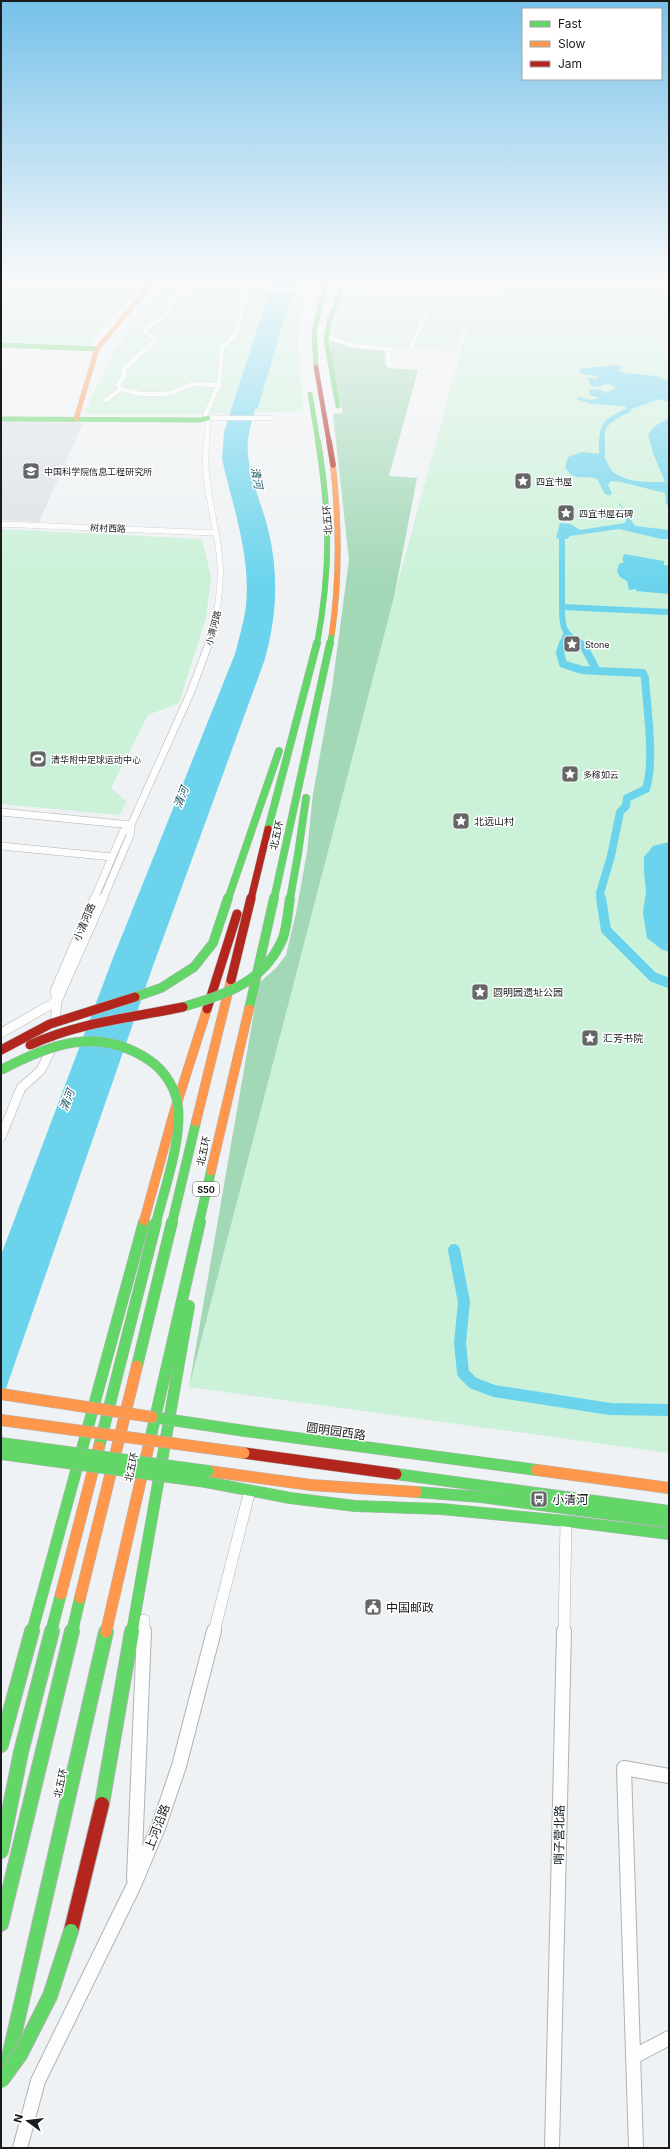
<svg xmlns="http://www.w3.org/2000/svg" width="670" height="2149" font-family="Inter,'Noto Sans SC',sans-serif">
<rect width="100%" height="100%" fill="#eff2f4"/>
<path fill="#dce1e7" d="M 1,422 L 83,423 L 39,522 L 1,520 Z"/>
<path fill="#cbf1d8" d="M 1,282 L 64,282 L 140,287 L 88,346 L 1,342 Z
M 170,282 L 310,282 L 300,317 L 298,341 L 303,411 L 210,414 L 84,414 L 114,350 Z
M 347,282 L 669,282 L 669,1453 L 189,1387 L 394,597 L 467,328 L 463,328 L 456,351 L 357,346 L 329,335 Z
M 1,529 L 202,539 L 211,577 L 206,618 L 179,703 L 148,715 L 111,788 L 127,802 L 119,815 L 1,804 Z"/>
<path fill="#a3d8b7" d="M 330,339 L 348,346 L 385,349 L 385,363 L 388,368 L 418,370 L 389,476 L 417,478 L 394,597 L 189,1387 L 259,983 L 276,968 L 286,955 L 296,913 L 307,852 L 313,794 L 332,688 L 349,560 L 333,414 L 343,413 L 331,358 Z"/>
<path fill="#6bd4ec" d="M 272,282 L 295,282 L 258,408 L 255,409 C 253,419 249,429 248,439 C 245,470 261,500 268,529 C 279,573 277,615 265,659 L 153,966 L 1,1403 L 1,1255 L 113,958 L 235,654 C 239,638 244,622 246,606 C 251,556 233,507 222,459 L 224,432 Z
M 615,365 L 622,367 L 619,371 L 627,373 L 655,376 L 669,381 L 669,395 L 666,397 L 669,398 L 669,402 L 659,399 L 629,410 L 624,406 L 592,404 L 576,399 L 579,397 L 590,400 L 600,398 L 590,395 L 589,390 L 599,389 L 606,393 L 616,388 C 610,380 601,387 594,387 L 589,384 L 589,380 L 586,377 L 595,379 L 599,377 C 592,374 586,377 579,372 L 579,369 Z
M 669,418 L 669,506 L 666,504 L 665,493 L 621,482 L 611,481 L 608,485 L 612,493 L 610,495 L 621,505 L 635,526 L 669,530 L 669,539 L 661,539 L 619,529 L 570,536 L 567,539 L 556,538 L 560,523 L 570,524 L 580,530 L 625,523 L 627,517 C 622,508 616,496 605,494 L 597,479 C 582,474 574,483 565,467 L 568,457 L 582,452 L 602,454 C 608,460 608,470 616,474 C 629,483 650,482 665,482 L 653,453 L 648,434 L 655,426 Z
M 624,554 L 664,561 L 664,565 L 669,566 L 669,594 L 636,591 L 636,589 L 629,590 L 627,581 L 620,577 L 617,571 L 619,564 L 624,562 L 622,560 Z
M 669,842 L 669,952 L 661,949 L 647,938 L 643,913 L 646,891 L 644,872 L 644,857 L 653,846 Z"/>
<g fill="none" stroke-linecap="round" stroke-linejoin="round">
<path stroke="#6bd4ec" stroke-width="5" d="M 602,442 C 600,422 614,417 629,410"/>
<path stroke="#6bd4ec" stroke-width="6" d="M 602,454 L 602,441
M 562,539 L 562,607 L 669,612
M 562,607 C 562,629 563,632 581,644
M 563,644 L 566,634"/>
<path stroke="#6bd4ec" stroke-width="8" d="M 563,643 L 560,653 L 563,664 L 582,670 L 597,671
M 579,643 L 583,645 L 597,671 L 643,673 L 645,678 C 647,709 655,761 646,789 L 627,798 L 626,806 L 620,812 L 611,856 L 600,893 L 601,899"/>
<path stroke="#6bd4ec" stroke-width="10" d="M 601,898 L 606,930 L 653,977 L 669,983"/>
<path stroke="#6bd4ec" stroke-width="12" d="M 454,1250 L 464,1302 L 460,1343 L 463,1373 L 473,1383 L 494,1391 L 610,1409 L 669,1410"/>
<g stroke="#b0b2b3" stroke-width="5">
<path id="street-far5" d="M 90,282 L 117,284
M 342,289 L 493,296 L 501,288 L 503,282
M 266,290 L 302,291
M 395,291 L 399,282
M 482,295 L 485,282
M 327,337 L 355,346 L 390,349 L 388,357 L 390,365
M 412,346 L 426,313
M 121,389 L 118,385 L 124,376 L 123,370 L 156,340 L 145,332 L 146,329 L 169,313 L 168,303 L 199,282
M 106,400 L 121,389 L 141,394 L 161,394 L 172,393 L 192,384 L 219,385
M 208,418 L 272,418
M 207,442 L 208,418 L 205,415 L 219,385 L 222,348 L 235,335 L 241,315 L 244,291 L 252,282"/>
</g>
<g stroke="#b0b2b3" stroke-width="6">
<path id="street-far4" d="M 207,441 C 201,483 217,521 220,562 C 222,590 216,617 209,644
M 1,524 L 215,533"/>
</g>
<g stroke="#b0b2b3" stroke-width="8">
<path id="street-far3" d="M 1,812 L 131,825
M 1,846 L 112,857
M 94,899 L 123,832 L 131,825 L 190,694 L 209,643
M 103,899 L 131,833 L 131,825"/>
</g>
<g stroke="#b0b2b3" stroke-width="10">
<path id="street-far2" d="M 55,1023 L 57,1001 L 55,991 L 95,898
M 1,1033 L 57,1001 L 103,898
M 1,1137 L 21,1088 L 41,1070 L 53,1046"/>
</g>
<g stroke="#b0b2b3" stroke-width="12">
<path id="street-far1" d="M 144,1632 L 144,1620
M 214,1632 L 250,1490
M 564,1632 L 566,1521"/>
</g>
<g stroke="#b0b2b3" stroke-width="16">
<path id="street" d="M 134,1879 L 144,1631
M 633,2057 L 669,2038
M 20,2148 L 38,2081 L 134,1885 L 159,1825 L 179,1766 L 214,1631
M 552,2148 L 564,1631
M 636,2148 L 624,1768 L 669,1776"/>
</g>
<g stroke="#b0b2b3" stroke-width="5">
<path id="fast-far5" d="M 1,345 L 97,349
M 316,367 L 314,333 L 326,282
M 310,394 L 318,442
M 338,406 L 326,340 L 330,319 L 345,282
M 1,419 L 200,420 L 208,418"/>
</g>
<g stroke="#b0b2b3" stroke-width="6">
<path id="fast-far4" d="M 317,644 C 331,569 330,515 318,441
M 330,644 L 332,633"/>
</g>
<g stroke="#b0b2b3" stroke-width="8">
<path id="fast-far3" d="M 268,829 L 317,643
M 298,854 L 306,798
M 228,899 L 279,751
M 274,899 L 330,643"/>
</g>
<g stroke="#b0b2b3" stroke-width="10">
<path id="fast-far2" d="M 194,967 L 213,943 L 228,898
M 249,1009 L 274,898
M 144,1223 L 144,1221
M 172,1223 L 196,1122
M 199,1223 L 211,1171"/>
</g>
<g stroke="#b0b2b3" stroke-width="12">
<path id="fast-far1" d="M 137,1366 L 172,1222
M 245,1431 L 537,1470
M 150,1440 L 200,1222
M 99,1447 L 116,1380
M 396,1474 L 669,1511
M 206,1482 L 290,1498 L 355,1506 L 441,1509 L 566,1521 L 669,1534
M 416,1492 L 481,1497 L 669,1522
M 32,1632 L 144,1222
M 51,1632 L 61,1594
M 72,1632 L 80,1598
M 132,1632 L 189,1306"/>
</g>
<g stroke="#b0b2b3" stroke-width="16">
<path id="fast" d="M 1,1745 L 32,1631
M 102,1804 L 132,1631
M 1,1851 L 21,1752 L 52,1631
M 1,1924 L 72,1631
M 7,2066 L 106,1632"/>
</g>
<g stroke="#b0b2b3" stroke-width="5">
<path id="slow-far3" d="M 76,419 L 97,349 L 153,282"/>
</g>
<g stroke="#b0b2b3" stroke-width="6">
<path id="slow-far2" d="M 332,633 C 340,577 339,521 333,465"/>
</g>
<g stroke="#b0b2b3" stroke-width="10">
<path id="slow-far1" d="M 196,1122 L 231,980
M 211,1171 L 249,1009
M 144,1221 L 172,1119 L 207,1009"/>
</g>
<g stroke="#b0b2b3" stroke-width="12">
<path id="slow" d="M 537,1470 L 669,1488
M 208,1471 L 311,1485 L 416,1492
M 61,1594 L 99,1447
M 80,1598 L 137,1366
M 106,1632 L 150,1440"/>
</g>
<g stroke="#b0b2b3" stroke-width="5">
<path id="jam-far5" d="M 316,367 L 329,442"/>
</g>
<g stroke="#b0b2b3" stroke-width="6">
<path id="jam-far4" d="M 329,441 L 333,465"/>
</g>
<g stroke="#b0b2b3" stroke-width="8">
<path id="jam-far3" d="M 251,899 L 268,829"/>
</g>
<g stroke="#b0b2b3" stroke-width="10">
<path id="jam-far2" d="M 231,980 L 251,898
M 207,1009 L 237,914"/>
</g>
<g stroke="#b0b2b3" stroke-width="12">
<path id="jam-far1" d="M 244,1453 L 396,1474"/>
</g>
<g stroke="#b0b2b3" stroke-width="16">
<path id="jam" d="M 71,1931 L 102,1804"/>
</g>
<use href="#street-far5" stroke="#fdfdfd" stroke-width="4.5"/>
<use href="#street-far4" stroke="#fdfdfd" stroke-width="5.5"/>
<use href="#street-far3" stroke="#fdfdfd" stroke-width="7"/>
<use href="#street-far2" stroke="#fdfdfd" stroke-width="9"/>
<use href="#street-far1" stroke="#fdfdfd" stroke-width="11"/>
<use href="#street" stroke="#fdfdfd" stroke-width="14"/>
<use href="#fast-far5" stroke="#63d668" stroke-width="4.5"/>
<use href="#fast-far4" stroke="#63d668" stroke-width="5.5"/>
<use href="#fast-far3" stroke="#63d668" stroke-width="7"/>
<use href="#fast-far2" stroke="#63d668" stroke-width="9"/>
<use href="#fast-far1" stroke="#63d668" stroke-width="11"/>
<use href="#fast" stroke="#63d668" stroke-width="14"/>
<use href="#slow-far3" stroke="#ff974d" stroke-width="4.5"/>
<use href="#slow-far2" stroke="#ff974d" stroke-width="5.5"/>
<use href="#slow-far1" stroke="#ff974d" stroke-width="9"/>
<use href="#slow" stroke="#ff974d" stroke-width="11"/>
<use href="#jam-far5" stroke="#b3261e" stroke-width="4.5"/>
<use href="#jam-far4" stroke="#b3261e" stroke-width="5.5"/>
<use href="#jam-far3" stroke="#b3261e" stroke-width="7"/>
<use href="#jam-far2" stroke="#b3261e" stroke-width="9"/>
<use href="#jam-far1" stroke="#b3261e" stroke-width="11"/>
<use href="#jam" stroke="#b3261e" stroke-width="14"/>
<g stroke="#b0b2b3" stroke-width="8" stroke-linecap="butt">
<path id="fast-bridge-far3" d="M 290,899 L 298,854"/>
</g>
<g stroke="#b0b2b3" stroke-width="10" stroke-linecap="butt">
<path id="fast-bridge-far2" d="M 135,997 L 161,988 L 194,967
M 183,1007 C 226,994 264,983 283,938 C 287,926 288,911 290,898
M 1,1070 C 50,1044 98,1026 149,1060 C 164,1070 176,1088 178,1107 C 182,1140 164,1190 156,1223"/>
</g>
<g stroke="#b0b2b3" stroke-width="12" stroke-linecap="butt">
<path id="fast-bridge-far1" d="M 116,1380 L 156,1222
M 152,1417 L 245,1431
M 1,1443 L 208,1471
M 1,1454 L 206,1482"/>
</g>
<g stroke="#b0b2b3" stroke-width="16" stroke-linecap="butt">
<path id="fast-bridge" d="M 1,2081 L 20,2055 L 50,1996 L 71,1931"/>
</g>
<g stroke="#b0b2b3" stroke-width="12" stroke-linecap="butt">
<path id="slow-bridge" d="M 1,1394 L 152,1417
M 1,1420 L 244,1453"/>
</g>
<g stroke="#b0b2b3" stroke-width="10" stroke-linecap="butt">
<path id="jam-bridge" d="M 30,1045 C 79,1022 131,1018 183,1007
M 1,1050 L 50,1024 L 135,997"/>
</g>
<use href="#fast-bridge-far3" stroke="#63d668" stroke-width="7"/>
<use href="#fast-bridge-far2" stroke="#63d668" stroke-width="9"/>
<use href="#fast-bridge-far1" stroke="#63d668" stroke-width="11"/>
<use href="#fast-bridge" stroke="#63d668" stroke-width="14"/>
<use href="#slow-bridge" stroke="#ff974d" stroke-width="11"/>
<use href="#jam-bridge" stroke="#b3261e" stroke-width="9"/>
</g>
<linearGradient id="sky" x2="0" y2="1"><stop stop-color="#76c1ea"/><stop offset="0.48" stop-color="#f8f9fa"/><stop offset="1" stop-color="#f8f9fa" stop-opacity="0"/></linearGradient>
<rect width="670" height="582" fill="url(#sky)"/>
<defs>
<g id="university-square" transform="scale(0.9)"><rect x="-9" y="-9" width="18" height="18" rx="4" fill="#656668" stroke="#fff"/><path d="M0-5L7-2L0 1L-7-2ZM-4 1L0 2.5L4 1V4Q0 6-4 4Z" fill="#fff"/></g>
<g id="sight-square" transform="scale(0.9)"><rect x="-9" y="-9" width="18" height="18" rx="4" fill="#656668" stroke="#fff"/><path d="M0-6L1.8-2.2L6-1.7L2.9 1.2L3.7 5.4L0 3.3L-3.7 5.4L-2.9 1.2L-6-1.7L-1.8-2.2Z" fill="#fff"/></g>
<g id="stadium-square" transform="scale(0.9)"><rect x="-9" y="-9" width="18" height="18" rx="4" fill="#656668" stroke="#fff"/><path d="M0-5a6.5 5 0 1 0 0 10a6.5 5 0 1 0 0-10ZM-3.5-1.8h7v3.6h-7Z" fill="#fff"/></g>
<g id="bus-square" transform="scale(0.9)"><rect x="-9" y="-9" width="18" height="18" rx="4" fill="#656668" stroke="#fff"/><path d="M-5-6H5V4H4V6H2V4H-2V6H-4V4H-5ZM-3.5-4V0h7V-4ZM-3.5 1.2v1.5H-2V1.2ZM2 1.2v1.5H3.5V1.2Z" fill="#fff"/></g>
<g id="civic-square" transform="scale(0.9)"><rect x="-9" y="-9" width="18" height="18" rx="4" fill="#656668" stroke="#fff"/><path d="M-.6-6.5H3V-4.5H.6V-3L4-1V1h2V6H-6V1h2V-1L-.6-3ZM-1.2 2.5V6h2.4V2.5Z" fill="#fff"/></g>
</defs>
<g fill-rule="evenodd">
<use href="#university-square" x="31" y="471"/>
<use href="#sight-square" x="523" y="481"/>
<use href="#sight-square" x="566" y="513"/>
<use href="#sight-square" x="572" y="644"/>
<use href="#stadium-square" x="38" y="759"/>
<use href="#sight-square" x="570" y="774"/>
<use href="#sight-square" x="461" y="821"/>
<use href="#sight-square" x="480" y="992"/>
<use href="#sight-square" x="590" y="1038"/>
<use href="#bus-square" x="539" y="1499"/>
<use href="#civic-square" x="373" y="1607"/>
</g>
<g text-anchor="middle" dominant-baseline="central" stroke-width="3" stroke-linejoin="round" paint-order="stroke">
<g font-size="9" fill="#1a1b1d" stroke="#fff" text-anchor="start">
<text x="44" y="471">中国科学院信息工程研究所</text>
<text x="536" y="481">四宜书屋</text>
<text x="579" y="513">四宜书屋石碑</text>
<text x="585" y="644">Stone</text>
<text x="51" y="759">清华附中足球运动中心</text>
<text x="583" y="774">多稼如云</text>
</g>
<g font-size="9" fill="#1a1b1d" stroke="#fff">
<text transform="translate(108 528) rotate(2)">树村西路</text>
<text transform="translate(213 628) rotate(-75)">小清河路</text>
</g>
<rect fill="#fff" stroke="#5f5f61" stroke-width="1" x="193" y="1182" width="26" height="14" rx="3"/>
<g font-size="9" font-weight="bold" fill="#1a1b1d">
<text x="206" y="1189">S50</text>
</g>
<g font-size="10" fill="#1a1b1d" stroke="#fff">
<text transform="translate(327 520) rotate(-94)">北五环</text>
<text transform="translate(276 835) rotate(-77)">北五环</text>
<text transform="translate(84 922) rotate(-67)">小清河路</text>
<text transform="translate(203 1151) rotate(-77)">北五环</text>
<text transform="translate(131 1467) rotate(-77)">北五环</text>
<text transform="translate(60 1783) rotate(-77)">北五环</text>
</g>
<g font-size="10" fill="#1a1b1d" stroke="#fff" text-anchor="start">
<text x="474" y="821">北远山村</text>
<text x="493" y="992">圆明园遗址公园</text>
<text x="603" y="1038">汇芳书院</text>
</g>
<g font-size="11" font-style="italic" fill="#1b5563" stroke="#fff">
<text transform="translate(257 478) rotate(79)">清河</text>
<text transform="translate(181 797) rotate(-69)">清河</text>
<text transform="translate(67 1100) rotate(-69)">清河</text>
</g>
<g font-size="12" fill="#1a1b1d" stroke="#fff">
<text transform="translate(336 1431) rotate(8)">圆明园西路</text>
<text transform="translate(157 1827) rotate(-69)">上河沿路</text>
<text transform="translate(559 1835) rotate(-89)">哨子营北路</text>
</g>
<g font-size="12" fill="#1a1b1d" stroke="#fff" text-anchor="start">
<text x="552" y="1499">小清河</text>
<text x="386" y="1607">中国邮政</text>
</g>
</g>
<rect width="670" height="2149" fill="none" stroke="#1a1b1d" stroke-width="4"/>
<rect x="522" y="8" width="140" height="72" fill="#ffffff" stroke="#a3a4a5"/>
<rect x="530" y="21" width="20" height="6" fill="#63d668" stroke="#a3a4a5"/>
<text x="558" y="28" font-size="12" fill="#1a1b1d">Fast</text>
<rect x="530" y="41" width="20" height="6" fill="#ff974d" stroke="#a3a4a5"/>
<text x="558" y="48" font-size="12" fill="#1a1b1d">Slow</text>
<rect x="530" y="61" width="20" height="6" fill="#b3261e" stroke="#a3a4a5"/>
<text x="558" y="68" font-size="12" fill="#1a1b1d">Jam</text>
<g transform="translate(28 2121) rotate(285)" stroke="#ffffff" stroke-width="3" paint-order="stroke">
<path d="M0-3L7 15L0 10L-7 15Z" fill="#1a1b1d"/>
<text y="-6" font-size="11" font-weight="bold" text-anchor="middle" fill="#1a1b1d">N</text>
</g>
</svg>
